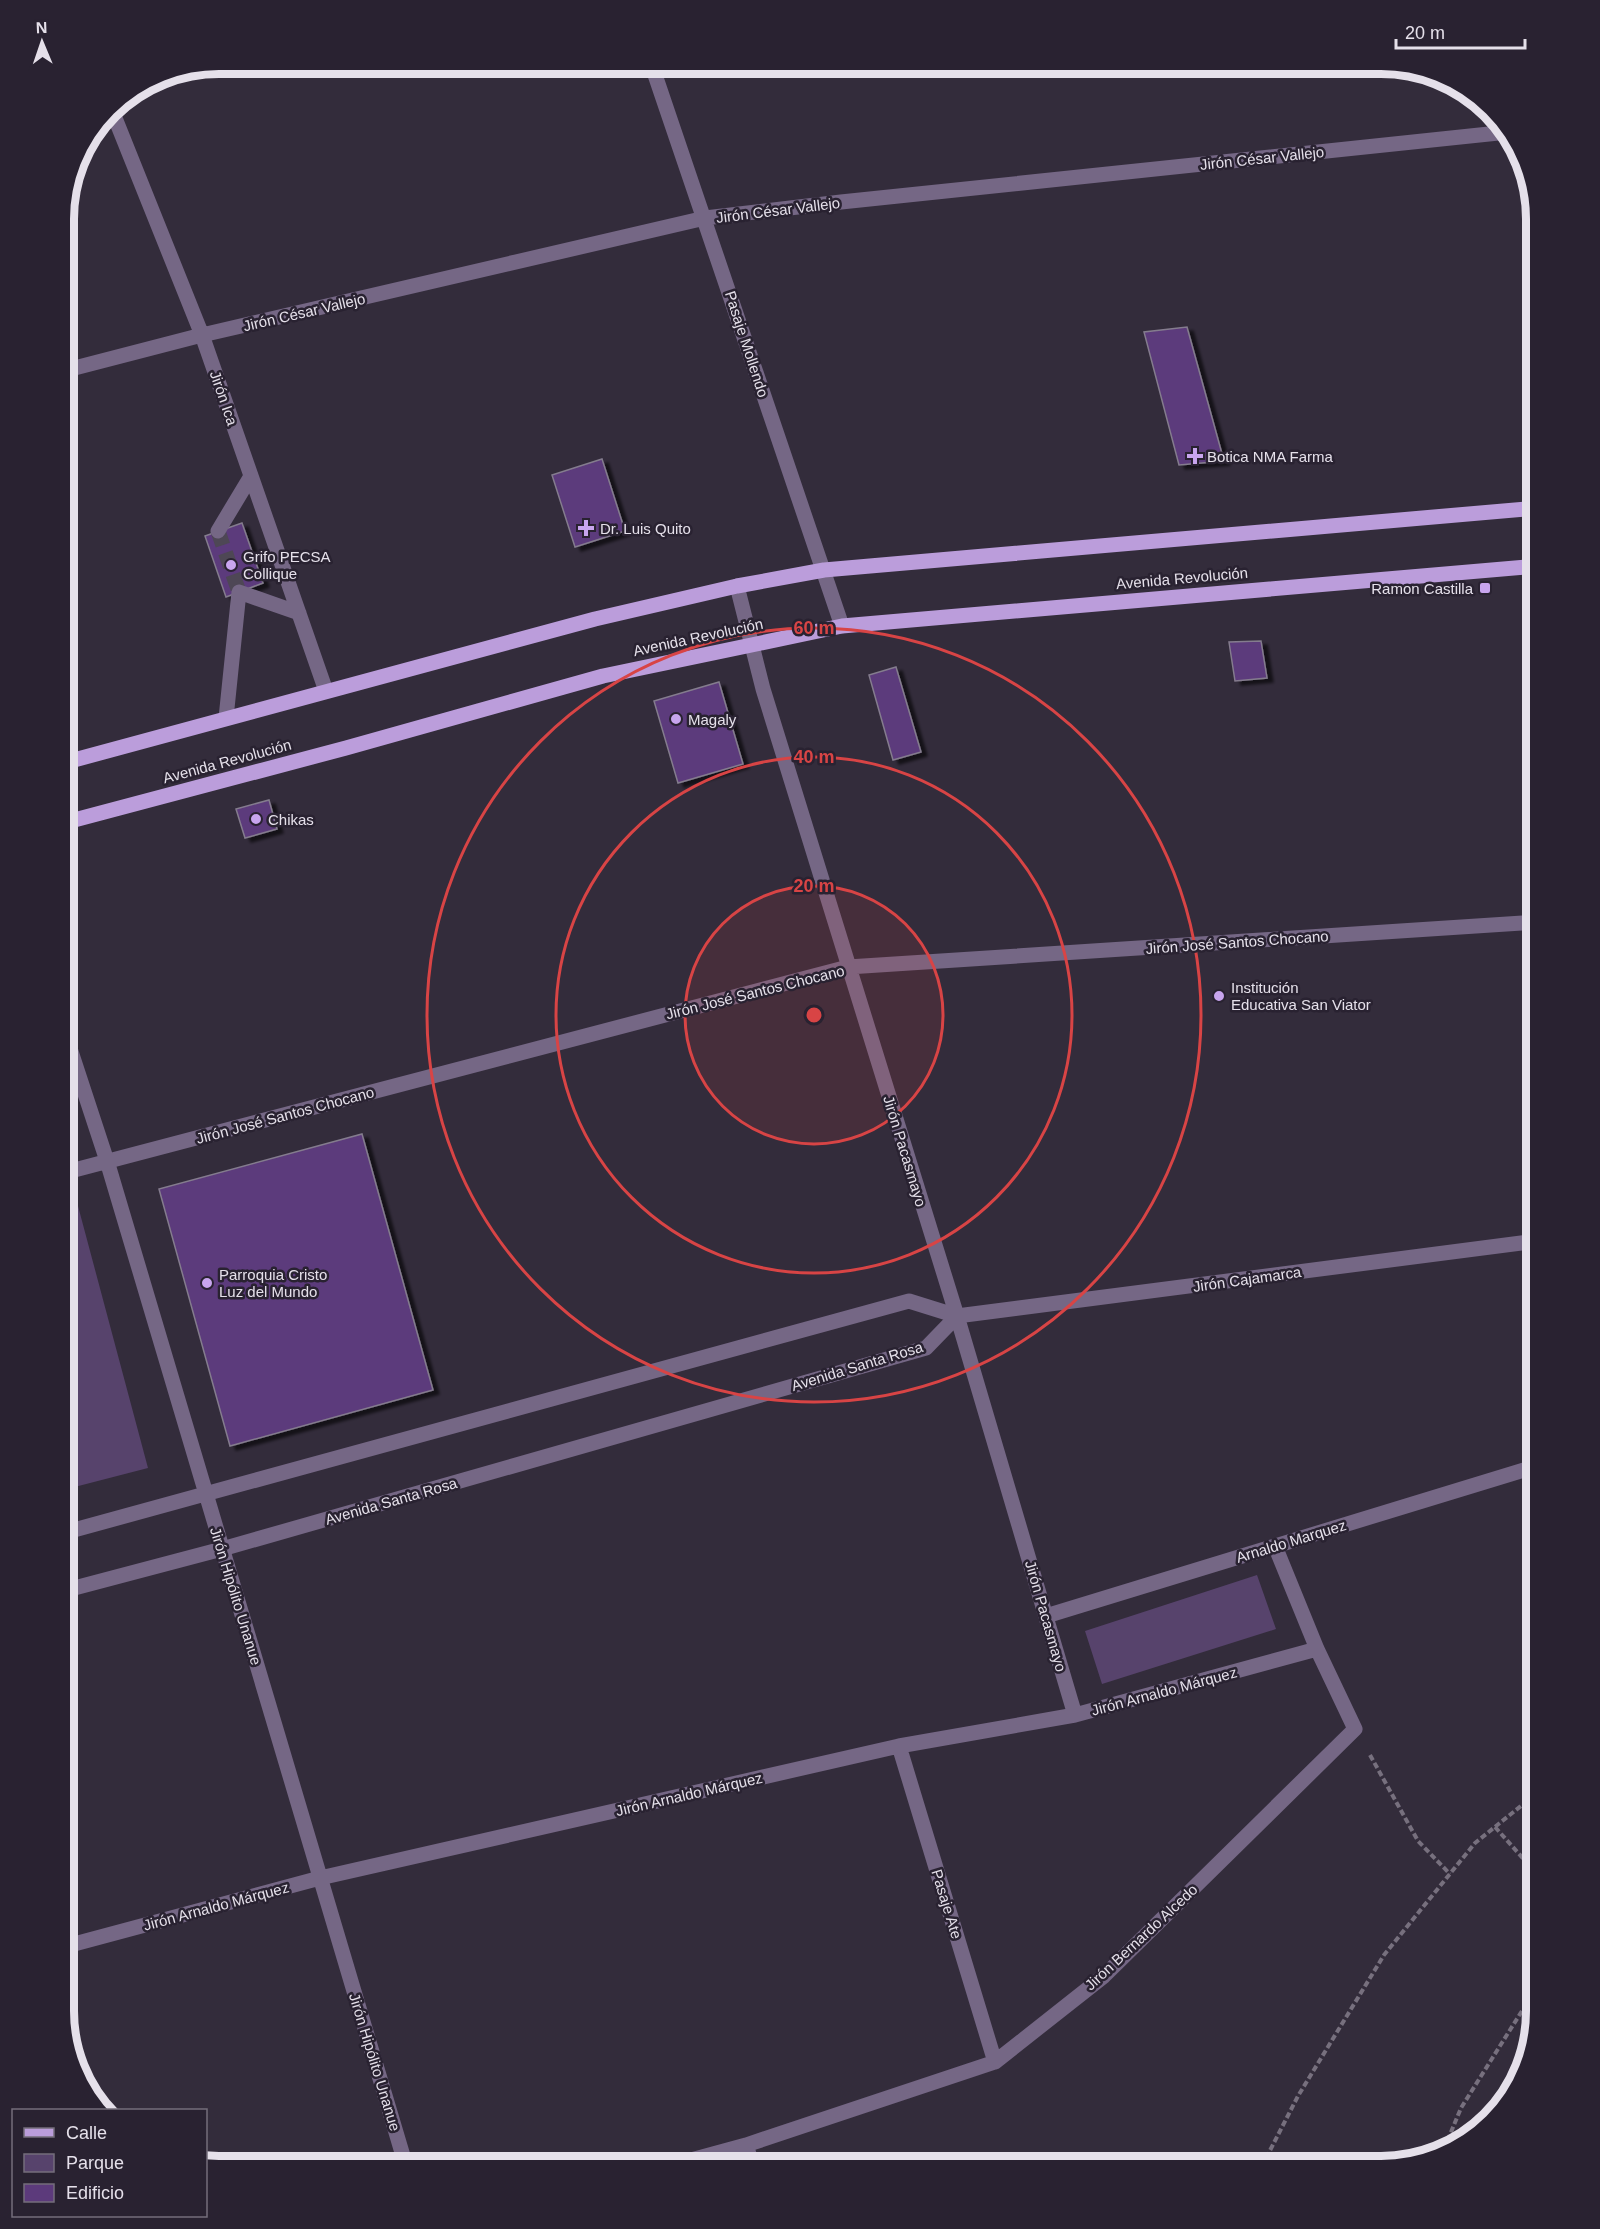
<svg xmlns="http://www.w3.org/2000/svg" width="1600" height="2229" font-family="Helvetica,sans-serif">
<defs>
<filter id="shadow"><feDropShadow dx="6" dy="4" stdDeviation="1.5" flood-color="#0009"/></filter>
</defs>
<rect width="100%" height="100%" fill="#332c3b"/>
<path fill="#57436c" d="M 78,1206 L 148,1468 L 63,1490 L 63,1210 Z
M 1257,1575 L 1276,1629 L 1102,1684 L 1085,1631 Z"/>
<path fill="#5c3a7b" stroke="#847c8e" stroke-width="1.5" filter="url(#shadow)" d="M 1187,327 L 1224,461 L 1179,465 L 1144,332 Z
M 602,459 L 625,531 L 575,547 L 552,475 Z
M 242,523 L 263,583 L 226,597 L 205,536 Z
M 1261,641 L 1267,678 L 1235,681 L 1229,642 Z
M 896,667 L 921,752 L 893,760 L 869,675 Z
M 719,682 L 743,764 L 678,783 L 654,701 Z
M 269,800 L 277,829 L 245,838 L 236,809 Z
M 362,1134 L 433,1390 L 230,1446 L 159,1189 Z"/>
<g fill="none" stroke-linecap="round" stroke-linejoin="round">
<path stroke="#4e4755" stroke-width="15" stroke-dasharray="15 8" stroke-linecap="butt" d="M 218,531 L 239,592"/>
<path stroke="#77707e" stroke-width="4" stroke-dasharray="6 3" stroke-linecap="butt" d="M 1370,1755 L 1418,1841 L 1450,1874
M 1495,1827 L 1537,1874
M 1444,2149 L 1461,2108 L 1537,1987
M 1262,2166 L 1298,2096 L 1384,1955 L 1475,1843 L 1537,1793"/>
<path stroke="#756785" stroke-width="15" d="M 651,63 L 842,626
M 111,108 L 202,335 L 326,691
M 63,371 L 202,335 L 705,218 L 841,202 L 1508,132
M 218,531 L 251,476
M 737,586 L 763,689 L 957,1316 L 1075,1715
M 226,718 L 239,592 L 299,613
M 63,1027 L 107,1161 L 406,2166
M 63,1173 L 848,967 L 1537,922
M 63,1533 L 909,1301 L 957,1316 L 1537,1241
M 63,1591 L 222,1549 L 926,1348 L 957,1316
M 1046,1616 L 1537,1466
M 899,1746 L 995,2062
M 63,1947 L 320,1878 L 899,1746 L 1075,1715 L 1317,1649
M 746,2145 L 753,2166
M 669,2166 L 746,2145 L 995,2062 L 1104,1976 L 1355,1729 L 1317,1649 L 1275,1546"/>
<path stroke="#bb9ddb" stroke-width="15" d="M 63,763 L 595,619 L 737,586 L 824,570 L 1537,508
M 63,823 L 346,748 L 603,676 L 842,626 L 1537,566"/>
</g>
<circle cx="814" cy="1015" r="129" fill="#d84445" fill-opacity=".12"/>
<g fill="none" stroke="#d84445" stroke-width="3">
<circle cx="814" cy="1015" r="129"/>
<circle cx="814" cy="1015" r="258"/>
<circle cx="814" cy="1015" r="387"/>
</g>
<g fill="#c8a5ee" stroke="#292231" stroke-width="2">
<path d="M1192 447h6v6h6v6h-6v6h-6v-6h-6v-6h6z"/>
<path d="M583 519h6v6h6v6h-6v6h-6v-6h-6v-6h6z"/>
<circle cx="231" cy="565" r="6"/>
<rect x="1479" y="582" width="12" height="12" rx="3"/>
<circle cx="676" cy="719" r="6"/>
<circle cx="256" cy="819" r="6"/>
<circle cx="1219" cy="996" r="6"/>
<circle cx="207" cy="1283" r="6"/>
</g>
<g text-anchor="middle" dominant-baseline="central" stroke-width="5" stroke-linejoin="round" paint-order="stroke">
<g font-size="15" fill="#e5e0ea" stroke="#292231">
<text transform="translate(1262 158) rotate(-6)">Jirón César Vallejo</text>
<text transform="translate(778 210) rotate(-7)">Jirón César Vallejo</text>
<text transform="translate(304 312) rotate(-13)">Jirón César Vallejo</text>
<text transform="translate(747 344) rotate(72)">Pasaje Mollendo</text>
<text transform="translate(224 398) rotate(71)">Jirón Ica</text>
<text transform="translate(1182 578) rotate(-5)">Avenida Revolución</text>
<text transform="translate(698 637) rotate(-12)">Avenida Revolución</text>
<text transform="translate(227 761) rotate(-15)">Avenida Revolución</text>
<text transform="translate(1237 942) rotate(-4)">Jirón José Santos Chocano</text>
<text transform="translate(755 992) rotate(-14)">Jirón José Santos Chocano</text>
<text transform="translate(285 1115) rotate(-15)">Jirón José Santos Chocano</text>
<text transform="translate(905 1151) rotate(73)">Jirón Pacasmayo</text>
<text transform="translate(1247 1279) rotate(-8)">Jirón Cajamarca</text>
<text transform="translate(857 1366) rotate(-17)">Avenida Santa Rosa</text>
<text transform="translate(391 1501) rotate(-16)">Avenida Santa Rosa</text>
<text transform="translate(1291 1541) rotate(-17)">Arnaldo Marquez</text>
<text transform="translate(236 1596) rotate(73)">Jirón Hipólito Unanue</text>
<text transform="translate(1046 1616) rotate(74)">Jirón Pacasmayo</text>
<text transform="translate(1164 1691) rotate(-15)">Jirón Arnaldo Márquez</text>
<text transform="translate(689 1794) rotate(-13)">Jirón Arnaldo Márquez</text>
<text transform="translate(947 1904) rotate(73)">Pasaje Ate</text>
<text transform="translate(216 1906) rotate(-15)">Jirón Arnaldo Márquez</text>
<text transform="translate(1141 1937) rotate(-43)">Jirón Bernardo Alcedo</text>
<text transform="translate(375 2062) rotate(73)">Jirón Hipólito Unanue</text>
</g>
<g font-size="15" fill="#e5e0ea" stroke="#292231" text-anchor="start">
<text x="1207" y="456">Botica NMA Farma</text>
<text x="600" y="528">Dr. Luis Quito</text>
<text x="243" y="556">Grifo PECSA<tspan x="243" dy="17">Collique</tspan></text>
<text x="1473" y="588" text-anchor="end">Ramon Castilla</text>
<text x="688" y="719">Magaly</text>
<text x="268" y="819">Chikas</text>
<text x="1231" y="987">Institución<tspan x="1231" dy="17">Educativa San Viator</tspan></text>
<text x="219" y="1274">Parroquia Cristo<tspan x="219" dy="17">Luz del Mundo</tspan></text>
</g>
</g>
<path d="M0 0H1600V2229H0ZM219 74H1381A145 145 0 0 1 1526 219V2011A145 145 0 0 1 1381 2156H219A145 145 0 0 1 74 2011V219A145 145 0 0 1 219 74Z" fill="#292231" fill-rule="evenodd"/>
<path fill="none" stroke="#e5e0ea" stroke-width="8" d="M219 74H1381A145 145 0 0 1 1526 219V2011A145 145 0 0 1 1381 2156H219A145 145 0 0 1 74 2011V219A145 145 0 0 1 219 74Z"/>
<circle cx="814" cy="1015" r="9" fill="#d84445" stroke="#292231" stroke-width="3"/>
<g font-size="18" text-anchor="middle" font-weight="bold" fill="#d84445" stroke="#292231" stroke-width="5" stroke-linejoin="round" paint-order="stroke">
<text x="814" y="634">60 m</text>
<text x="814" y="763">40 m</text>
<text x="814" y="892">20 m</text>
</g>
<rect x="12" y="2109" width="195" height="108" fill="#292231" stroke="#746e7b" stroke-width="1.5"/>
<rect x="24" y="2128" width="30" height="9" fill="#bb9ddb" stroke="#746e7b" stroke-width="1.5"/>
<text x="66" y="2139" font-size="18" fill="#e5e0ea">Calle</text>
<rect x="24" y="2154" width="30" height="18" fill="#57436c" stroke="#746e7b" stroke-width="1.5"/>
<text x="66" y="2169" font-size="18" fill="#e5e0ea">Parque</text>
<rect x="24" y="2184" width="30" height="18" fill="#5c3a7b" stroke="#746e7b" stroke-width="1.5"/>
<text x="66" y="2199" font-size="18" fill="#e5e0ea">Edificio</text>
<g transform="translate(42 42) rotate(358)" stroke="#292231" stroke-width="4.5" paint-order="stroke">
<path d="M0-4.5L10 22L0 15L-10 22Z" fill="#e5e0ea"/>
<text y="-9" font-size="16" font-weight="bold" text-anchor="middle" fill="#e5e0ea">N</text>
</g>
<path d="M1396 39v9h129v-9" fill="none" stroke="#e5e0ea" stroke-width="3"/>
<text x="1405" y="39" font-size="18" fill="#e5e0ea" stroke="#292231" stroke-width="4.5" paint-order="stroke">20 m</text>
</svg>
